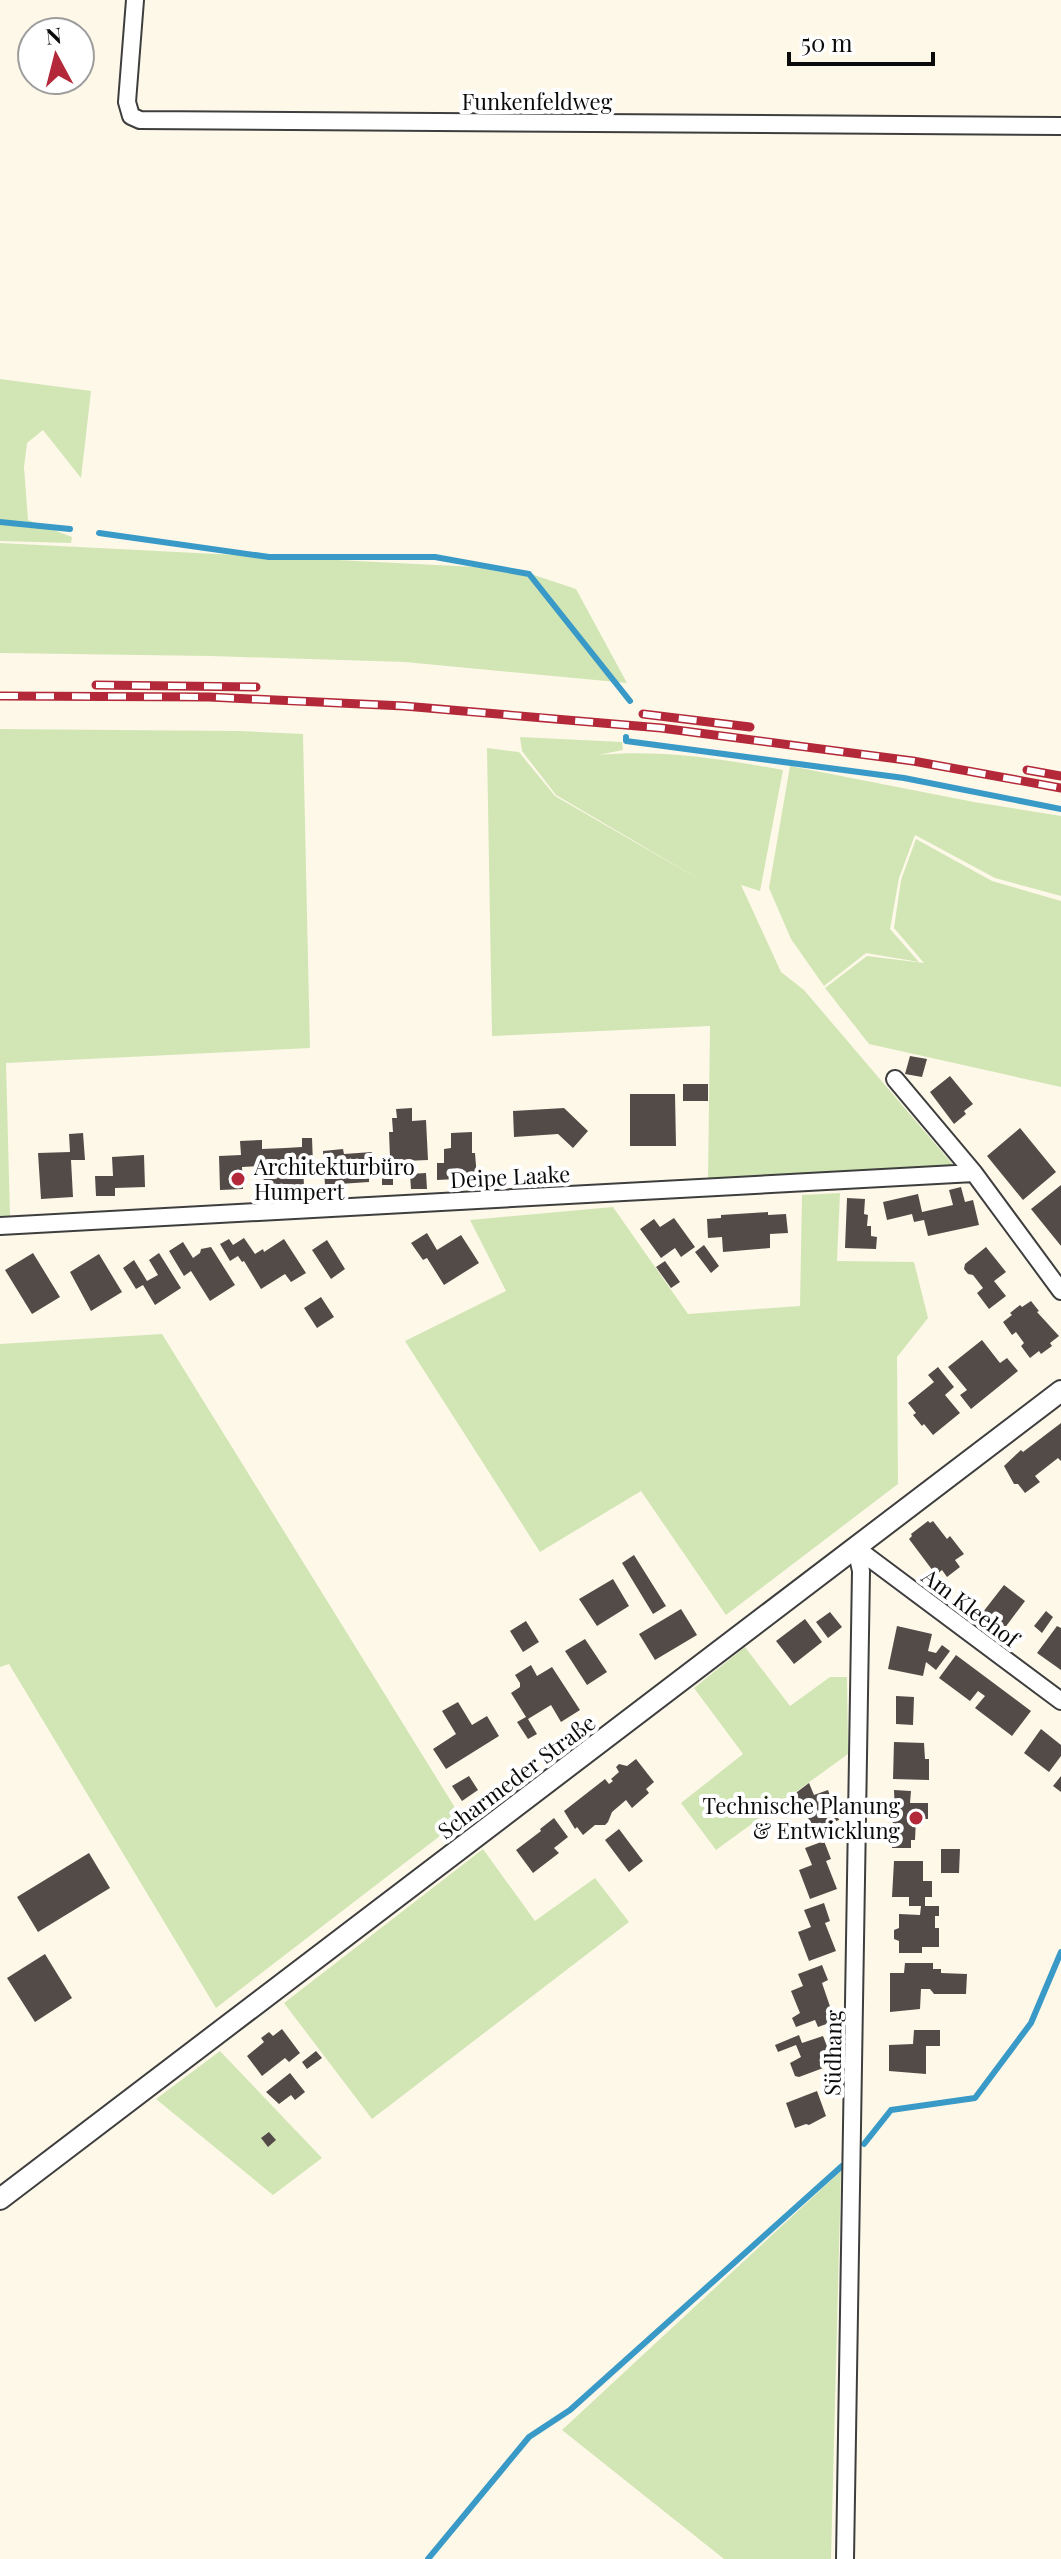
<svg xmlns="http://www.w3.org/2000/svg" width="1061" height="2559" font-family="'Playfair Display',serif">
<rect width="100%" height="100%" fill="#fef8e9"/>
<path fill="#d2e6b5" d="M 0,379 L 91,391 L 81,478 L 43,430 L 27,443 L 24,467 L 28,520 L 72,537 L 71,543 L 0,541 Z
M 0,543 L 516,569 L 576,589 L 627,683 L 405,662 L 210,656 L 0,653 Z
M 0,729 L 240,731 L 303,734 L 310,1048 L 6,1063 L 10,1216 L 0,1216 Z
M 520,737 L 622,742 L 623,750 L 598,755 C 660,749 722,759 783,770 L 760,891 L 741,885 L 781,972 L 804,990 L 954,1166 L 708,1180 L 710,1026 L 492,1036 L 487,748 L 519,752 L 555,796 L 709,885 L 556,795 L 522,751 Z
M 790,766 L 974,802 L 1061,816 L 1061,896 L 995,878 L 915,835 L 899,878 L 890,929 L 919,962 L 866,953 L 824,986 L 791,939 L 769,888 Z
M 916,839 L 992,881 L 1061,901 L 1061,1087 L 869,1044 L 825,988 L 867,956 L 924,963 L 894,928 L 901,880 Z
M 840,1193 L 837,1261 L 914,1262 L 928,1318 L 897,1357 L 898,1484 L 726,1615 L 641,1491 L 540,1552 L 405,1341 L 506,1291 L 470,1220 L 613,1207 L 688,1314 L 800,1306 L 802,1195 Z
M 162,1334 L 462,1819 L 216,2008 L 9,1664 L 0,1667 L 0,1344 Z
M 745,1647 L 790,1706 L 830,1677 L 847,1677 L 848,1754 L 716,1850 L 681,1803 L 743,1754 L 694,1688 Z
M 483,1849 L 535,1921 L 595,1878 L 629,1922 L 372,2119 L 284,2003 Z
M 220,2051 L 322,2158 L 273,2195 L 156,2099 Z
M 841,2171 L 831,2559 L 724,2559 L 562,2430 Z"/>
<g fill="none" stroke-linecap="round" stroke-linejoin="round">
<path stroke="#3a9ac7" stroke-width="6" d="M 0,522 L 70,529
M 99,533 L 269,557 L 435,557 L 529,574 L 630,701
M 626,737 L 626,741 L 904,778 L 1061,809
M 864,2144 L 891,2110 L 975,2098 L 1031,2023 L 1061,1952
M 428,2559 L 529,2437 L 570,2410 L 842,2166"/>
</g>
<path fill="#534b48" d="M 910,1056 L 927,1059 L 922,1077 L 905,1074 Z
M 950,1076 L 973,1104 L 964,1111 L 966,1114 L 954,1124 L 930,1092 Z
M 683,1084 L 708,1084 L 708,1101 L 683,1101 Z
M 630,1094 L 675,1094 L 676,1146 L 630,1146 Z
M 412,1108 L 412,1121 L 426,1120 L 428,1160 L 404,1161 L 404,1166 L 393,1167 L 393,1185 L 382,1185 L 382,1157 L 390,1157 L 389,1132 L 393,1132 L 392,1118 L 397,1118 L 396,1109 Z
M 564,1108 L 588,1131 L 573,1148 L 558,1134 L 514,1137 L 513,1111 Z
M 1020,1128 L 1056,1172 L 1023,1200 L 987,1156 Z
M 472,1132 L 472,1153 L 475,1153 L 477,1178 L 437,1180 L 437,1163 L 444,1163 L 444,1149 L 451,1148 L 451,1133 Z
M 83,1133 L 85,1160 L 71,1160 L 73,1197 L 41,1199 L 38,1153 L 70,1152 L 69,1134 Z
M 302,1138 L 312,1138 L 313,1164 L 303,1164 L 304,1187 L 264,1189 L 263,1166 L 242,1167 L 243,1189 L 220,1190 L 219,1156 L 241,1155 L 240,1141 L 262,1140 L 262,1149 L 285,1148 L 302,1147 Z
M 343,1149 L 344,1154 L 372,1152 L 374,1174 L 369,1174 L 369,1182 L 325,1185 L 323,1151 Z
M 144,1155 L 145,1187 L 115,1188 L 115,1196 L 96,1196 L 95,1176 L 113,1176 L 112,1157 Z
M 426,1173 L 427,1189 L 411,1189 L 410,1174 Z
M 1061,1185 L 1061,1246 L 1031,1209 Z
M 961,1187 L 965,1202 L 973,1200 L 979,1225 L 928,1236 L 924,1220 L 914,1222 L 912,1214 L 887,1220 L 883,1202 L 918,1194 L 922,1212 L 953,1205 L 949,1190 Z
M 847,1198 L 865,1199 L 864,1214 L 868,1215 L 867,1226 L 871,1226 L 871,1236 L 877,1237 L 876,1249 L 845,1248 Z
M 768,1212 L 768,1215 L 786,1214 L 788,1233 L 770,1234 L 770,1248 L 723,1252 L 722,1237 L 708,1238 L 707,1219 L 721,1218 L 721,1215 Z
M 674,1218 L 695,1247 L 681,1257 L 675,1248 L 661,1258 L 640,1229 L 654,1219 L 660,1227 Z
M 427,1233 L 437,1250 L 461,1235 L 479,1263 L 444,1285 L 427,1258 L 423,1260 L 411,1243 Z
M 244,1238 L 255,1254 L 263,1249 L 264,1252 L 284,1239 L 306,1273 L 291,1282 L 285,1274 L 261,1289 L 244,1261 L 242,1262 L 238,1256 L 230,1261 L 220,1244 L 229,1239 L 233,1245 Z
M 327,1240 L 345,1269 L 331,1279 L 312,1250 Z
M 183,1242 L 193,1258 L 200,1253 L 201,1249 L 211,1247 L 235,1285 L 210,1301 L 191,1271 L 184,1276 L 169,1251 Z
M 704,1245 L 719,1266 L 711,1273 L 695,1252 Z
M 986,1247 L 1006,1272 L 994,1281 L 1006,1296 L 989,1309 L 977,1293 L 983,1288 L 973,1275 L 968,1274 L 964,1269 L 965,1264 Z
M 33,1253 L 60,1297 L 32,1314 L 5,1270 Z
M 159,1253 L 181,1288 L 155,1305 L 143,1285 L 136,1289 L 123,1268 L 134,1260 L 147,1281 L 158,1275 L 149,1260 Z
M 99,1254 L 122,1292 L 91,1311 L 70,1272 Z
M 665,1261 L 680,1282 L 671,1288 L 656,1267 Z
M 321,1297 L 334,1317 L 317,1328 L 304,1308 Z
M 1031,1301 L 1039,1311 L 1037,1312 L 1059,1336 L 1050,1343 L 1052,1346 L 1041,1354 L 1039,1351 L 1030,1358 L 1021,1346 L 1024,1343 L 1016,1332 L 1012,1335 L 1003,1322 L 1012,1315 L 1010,1313 L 1020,1305 L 1022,1307 Z
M 982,1340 L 1000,1363 L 1007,1358 L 1018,1371 L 971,1409 L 960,1395 L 967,1390 L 948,1367 Z
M 938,1367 L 954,1387 L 945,1395 L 960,1413 L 933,1435 L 924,1424 L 922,1426 L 913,1415 L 916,1413 L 908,1403 L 934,1382 L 928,1375 Z
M 1061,1423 L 1061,1461 L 1058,1458 L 1035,1476 L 1040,1482 L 1025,1493 L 1018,1484 L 1014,1484 L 1004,1466 L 1021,1450 L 1023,1452 Z
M 928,1521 L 930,1523 L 933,1521 L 947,1539 L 950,1536 L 964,1554 L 955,1560 L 960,1567 L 947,1577 L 942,1570 L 936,1575 L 909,1539 L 912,1536 L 911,1534 Z
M 634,1555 L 666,1606 L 653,1614 L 622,1563 Z
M 613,1579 L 629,1606 L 597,1626 L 579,1599 Z
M 1004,1585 L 1025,1601 L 1004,1629 L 983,1612 Z
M 681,1609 L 697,1635 L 655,1660 L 639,1634 Z
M 1046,1611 L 1053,1617 L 1042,1633 L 1034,1626 Z
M 830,1612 L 842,1627 L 828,1638 L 816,1622 Z
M 805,1619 L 822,1642 L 794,1664 L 776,1641 Z
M 526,1621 L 539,1642 L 523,1652 L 510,1631 Z
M 897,1626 L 932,1634 L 928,1651 L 936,1653 L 942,1645 L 950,1651 L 936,1670 L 926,1662 L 923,1676 L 888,1669 Z
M 1057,1626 L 1061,1628 L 1061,1670 L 1037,1653 Z
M 585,1639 L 607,1672 L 587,1685 L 565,1651 Z
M 956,1655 L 1031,1711 L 1012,1736 L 975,1708 L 985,1696 L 978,1691 L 970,1701 L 939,1678 Z
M 531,1665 L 537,1676 L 552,1667 L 580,1710 L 561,1722 L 551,1705 L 528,1719 L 537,1734 L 528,1739 L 517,1722 L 526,1717 L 511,1693 L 520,1687 L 520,1683 L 515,1675 Z
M 896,1696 L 914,1697 L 913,1725 L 896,1724 Z
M 458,1702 L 472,1725 L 487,1716 L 499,1736 L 446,1769 L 433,1749 L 456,1734 L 442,1711 Z
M 1041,1729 L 1061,1745 L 1061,1756 L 1049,1772 L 1024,1753 Z
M 894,1742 L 924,1743 L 925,1759 L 929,1759 L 929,1780 L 893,1779 Z
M 636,1759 L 654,1782 L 646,1789 L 649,1793 L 632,1808 L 626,1800 L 612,1812 L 608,1822 L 605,1825 L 595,1825 L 583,1835 L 577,1827 L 575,1829 L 564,1811 L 605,1779 L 609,1784 L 613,1781 L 611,1779 L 619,1772 L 616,1767 L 619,1764 L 627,1766 Z
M 469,1776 L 478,1790 L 462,1801 L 452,1786 Z
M 1061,1776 L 1061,1792 L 1053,1786 Z
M 809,1783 L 814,1795 L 828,1790 L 839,1820 L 813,1830 L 801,1800 L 796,1802 L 793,1795 Z
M 894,1790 L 911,1791 L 910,1803 L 928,1803 L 928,1819 L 916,1819 L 915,1840 L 911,1840 L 911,1848 L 892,1848 L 893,1815 L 895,1815 Z
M 554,1818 L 568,1837 L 554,1848 L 559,1853 L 533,1873 L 516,1850 L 541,1831 L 540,1829 Z
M 619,1829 L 643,1861 L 629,1872 L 605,1840 Z
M 824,1841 L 831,1859 L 826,1861 L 837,1889 L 810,1899 L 799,1870 L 812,1865 L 805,1848 Z
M 941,1849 L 960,1849 L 959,1873 L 941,1873 Z
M 89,1853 L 110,1888 L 38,1932 L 17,1897 Z
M 894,1861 L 923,1861 L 923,1881 L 932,1881 L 932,1897 L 925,1897 L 925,1906 L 939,1906 L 939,1916 L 935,1916 L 935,1928 L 939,1928 L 939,1947 L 922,1947 L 922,1953 L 899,1953 L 899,1941 L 894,1939 L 894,1930 L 899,1928 L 899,1914 L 920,1915 L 921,1906 L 909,1906 L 909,1897 L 892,1897 Z
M 824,1903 L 830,1921 L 825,1923 L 836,1951 L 809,1961 L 798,1932 L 811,1927 L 804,1910 Z
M 45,1954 L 72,1998 L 35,2022 L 7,1978 Z
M 905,1963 L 933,1963 L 933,1969 L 941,1969 L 941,1973 L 967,1974 L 966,1994 L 934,1994 L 930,1989 L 921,1989 L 920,2009 L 890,2012 L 890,1973 L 904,1973 Z
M 822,1965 L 828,1980 L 822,1983 L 835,2021 L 818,2027 L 815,2020 L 796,2027 L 792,2018 L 800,2013 L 791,1991 L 803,1986 L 798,1974 Z
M 282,2029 L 300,2053 L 289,2062 L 285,2058 L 262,2076 L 247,2056 L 264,2042 L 261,2038 L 269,2032 L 273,2036 Z
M 914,2030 L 940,2030 L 940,2046 L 926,2046 L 926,2074 L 889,2071 L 889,2045 L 913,2044 Z
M 799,2035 L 802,2043 L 823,2036 L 834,2064 L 799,2077 L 795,2076 L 790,2063 L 801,2057 L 796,2045 L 778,2052 L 775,2045 Z
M 316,2051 L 322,2058 L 307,2069 L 302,2062 Z
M 290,2073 L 305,2092 L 295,2100 L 291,2095 L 279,2104 L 266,2092 Z
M 817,2091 L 826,2116 L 809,2125 L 806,2124 L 795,2128 L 786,2103 Z
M 269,2132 L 276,2140 L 268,2147 L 261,2138 Z"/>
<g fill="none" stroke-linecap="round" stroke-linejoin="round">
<g stroke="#3e3e3e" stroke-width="20">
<path id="minor" d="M 135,0 L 127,102 L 131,116 L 140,120 L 1061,126
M 895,1079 L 974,1173 L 1061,1291
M 0,1226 L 974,1173
M 856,1548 L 1061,1701
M 845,2559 L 861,1571 L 856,1548"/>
</g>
<g stroke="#3e3e3e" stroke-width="24">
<path id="tertiary" d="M 0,2199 L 1061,1391"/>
</g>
<use href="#minor" stroke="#fff" stroke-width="16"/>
<use href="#tertiary" stroke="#fff" stroke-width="20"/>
<g stroke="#b4293a" stroke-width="9">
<path id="rail" d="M 96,685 L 256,687
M 0,696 L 209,697 L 404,706 L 661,728 L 913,761 L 1061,788
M 643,714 L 750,727
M 1027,770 L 1061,776"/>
</g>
<use href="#rail" stroke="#fff" stroke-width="6" stroke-dasharray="18" stroke-linecap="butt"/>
</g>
<g fill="#b4293a" stroke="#fff" stroke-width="3">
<circle cx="238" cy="1179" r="8"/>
<circle cx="916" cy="1818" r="8"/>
</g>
<g text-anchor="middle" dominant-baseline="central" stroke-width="8" stroke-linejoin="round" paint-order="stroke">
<g font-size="22" fill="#0b0b0b" stroke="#fff">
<text x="537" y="101">Funkenfeldweg</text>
<text transform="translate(510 1176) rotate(-3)">Deipe Laake</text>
<text transform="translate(971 1607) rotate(37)">Am Kleehof</text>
<text transform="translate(516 1776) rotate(-37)">Scharmeder Straße</text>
<text transform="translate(832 2053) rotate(-89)">Südhang</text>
</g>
<g font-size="22" fill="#0b0b0b" stroke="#fff" text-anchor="start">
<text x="254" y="1166">Architekturbüro<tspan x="254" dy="25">Humpert</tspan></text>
<text x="900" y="1805" text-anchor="end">Technische Planung<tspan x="900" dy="25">&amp; Entwicklung</tspan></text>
</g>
</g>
<g transform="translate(56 56) rotate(353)"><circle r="38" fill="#ffffff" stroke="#9d9d9d" stroke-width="2"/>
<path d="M0-6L14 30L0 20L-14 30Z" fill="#b4293a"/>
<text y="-12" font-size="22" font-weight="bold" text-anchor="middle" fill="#0b0b0b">N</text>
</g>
<path d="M789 52v12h144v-12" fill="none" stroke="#0b0b0b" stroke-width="4"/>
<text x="801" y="52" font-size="24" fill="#0b0b0b" stroke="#ffffff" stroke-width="6" paint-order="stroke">50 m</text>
</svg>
